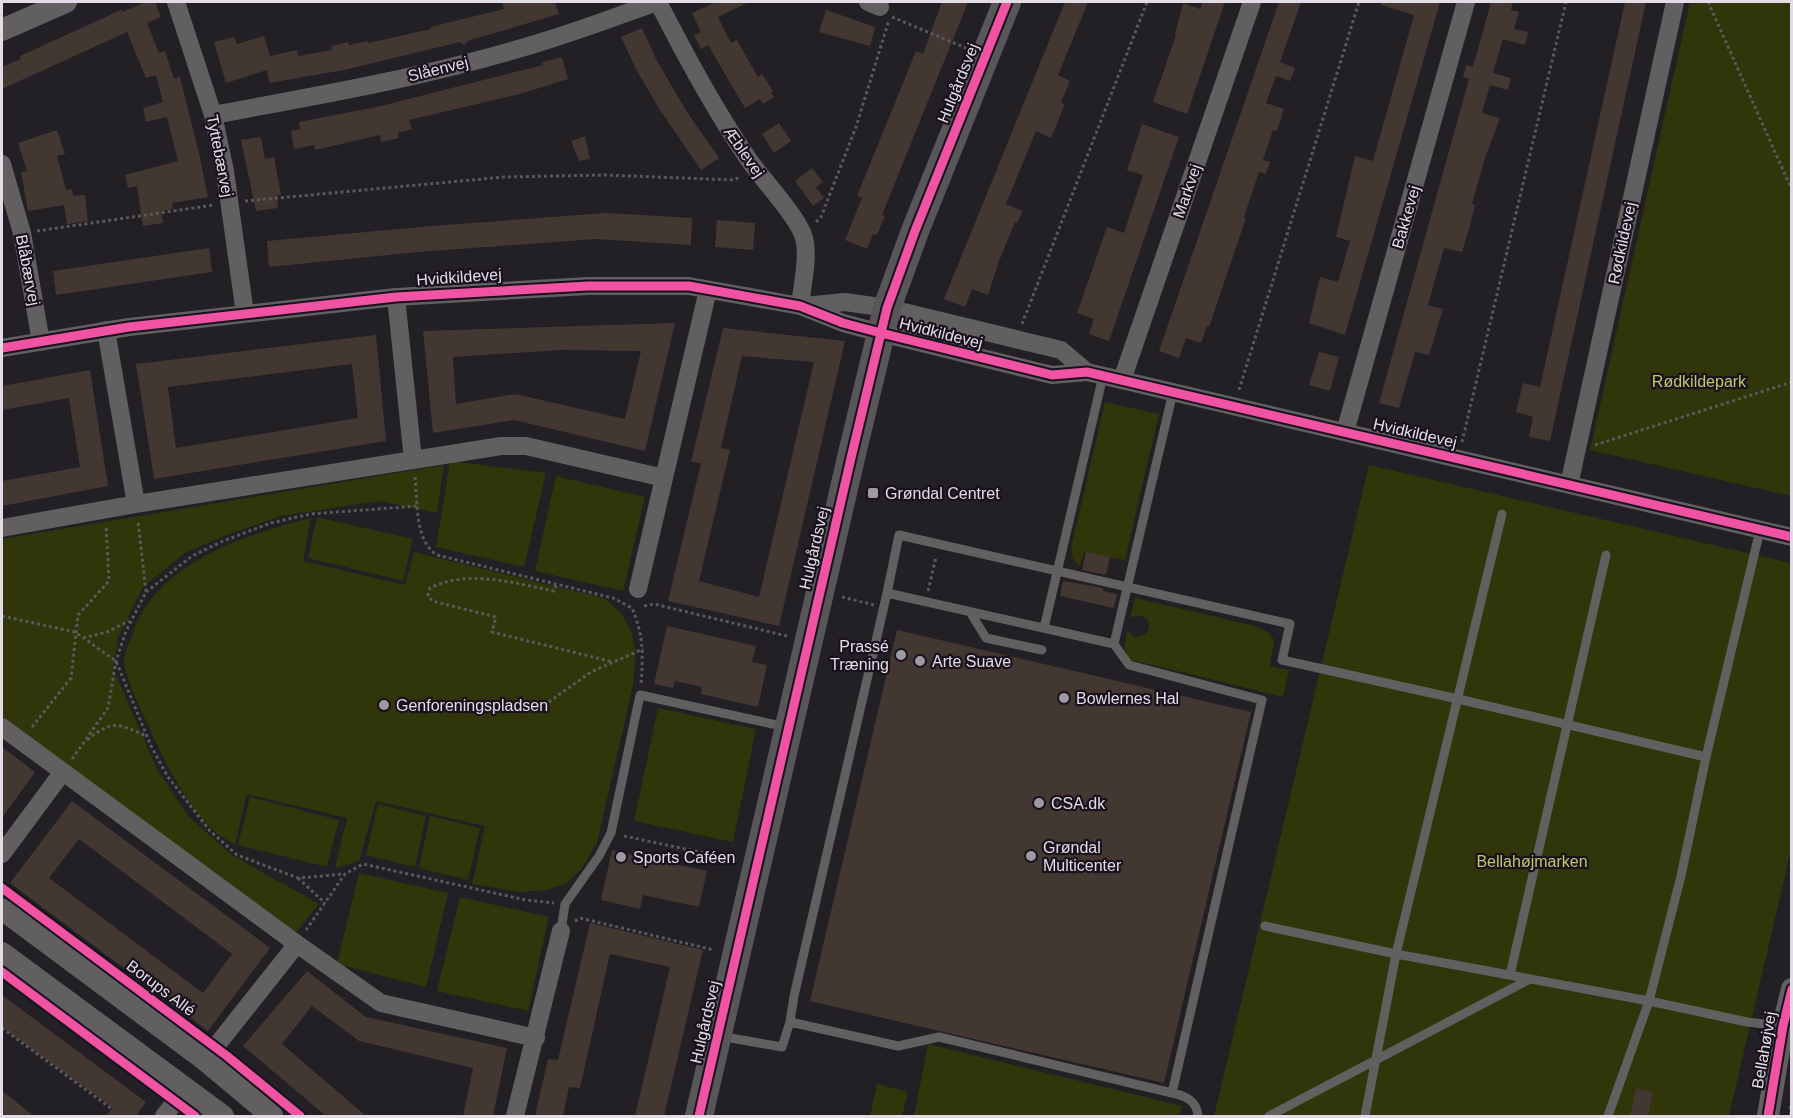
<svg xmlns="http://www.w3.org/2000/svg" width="1793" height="1118" font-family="Helvetica,sans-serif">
<rect width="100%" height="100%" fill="#221f25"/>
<path fill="#30350a" d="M 1690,2 L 1791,2 L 1791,496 L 1590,450 Z
M 1105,402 L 1159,414 L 1125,560 L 1084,552 L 1080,566 L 1073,559 L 1071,548 Z
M 450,461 L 546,473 L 524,567 L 436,547 Z
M 444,465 L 437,513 L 380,501 L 281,516 L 227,535 L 185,553 L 143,587 L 118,638 L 113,668 L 157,769 L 188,816 L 232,855 L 319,904 L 295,934 L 2,720 L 2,539 Z
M 1369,465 L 1791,563 L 1791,850 L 1729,1116 L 1214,1116 Z
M 556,476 L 645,497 L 623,591 L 535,571 Z
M 317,517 L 413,539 L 403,581 L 308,558 Z
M 311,518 L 303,561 L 405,585 L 414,552 L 604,598 L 622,614 L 631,632 L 636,653 L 633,685 L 597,843 L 581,870 L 565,884 L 546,890 L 521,892 L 472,884 L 485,826 L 376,801 L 359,861 L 335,868 L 347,818 L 247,794 L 235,845 C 228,840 219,836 213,830 C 187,805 169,770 154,738 C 146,720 125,680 124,661 C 124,654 129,643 132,635 C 153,564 246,534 311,518 Z
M 1135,598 L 1255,626 L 1269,633 L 1274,640 L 1270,666 L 1289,670 L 1283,697 L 1132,660 C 1121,652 1125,642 1127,630 L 1134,637 C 1157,638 1152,608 1130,618 Z
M 658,708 L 756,729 L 733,842 L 634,821 Z
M 250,797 L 339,820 L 327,867 L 238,845 Z
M 378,804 L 426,816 L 415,867 L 366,855 Z
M 430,816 L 480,828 L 468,880 L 419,868 Z
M 359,873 L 448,893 L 426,987 L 337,964 Z
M 460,897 L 549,917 L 528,1011 L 437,991 Z
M 928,1044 L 1182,1106 L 1179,1116 L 914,1116 Z
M 877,1084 L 908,1092 L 902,1116 L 870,1116 Z"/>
<path fill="#433732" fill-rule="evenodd" d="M 146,2 L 155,2 L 161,17 L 147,23 L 159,53 L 165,51 L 174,79 L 180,77 L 199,153 L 208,197 L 172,203 L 173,209 L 161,211 L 163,223 L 143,226 L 137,186 L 128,188 L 125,175 L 178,161 L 167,117 L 146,122 L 143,108 L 163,102 L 156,75 L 146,78 L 127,32 L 2,89 L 2,67 L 21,59 L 20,56 L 121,10 L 122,12 Z
M 502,2 L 555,2 L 559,14 L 467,41 L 465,45 L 460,42 L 344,70 L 269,83 L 267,70 L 226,83 L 214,42 L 234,37 L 237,44 L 264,36 L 270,56 L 297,50 L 298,56 L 332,50 L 331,46 L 348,42 L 349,45 L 367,41 L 368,43 L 431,29 L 430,27 L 504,9 Z
M 716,2 L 749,2 L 718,17 L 731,43 L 737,40 L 758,77 L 762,74 L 773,91 L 771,92 L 774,97 L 763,104 L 760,99 L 745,108 L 708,45 L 701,49 L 694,35 L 701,32 L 692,13 Z
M 942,2 L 968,2 L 882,215 L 885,216 L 877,235 L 873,234 L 867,249 L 845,240 L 862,198 L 857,196 L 916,51 L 923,54 Z
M 1065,2 L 1088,2 L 1058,75 L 1070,81 L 1061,103 L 1065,104 L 1051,138 L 1036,131 L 1006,204 L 1023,211 L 1017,223 L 1015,222 L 999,261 L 988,295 L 972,289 L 965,307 L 944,299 Z
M 1203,2 L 1225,2 L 1187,114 L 1153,102 L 1176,35 L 1175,34 L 1183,3 L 1200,9 Z
M 1279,2 L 1301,2 L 1280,62 L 1295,68 L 1290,81 L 1276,76 L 1266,103 L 1284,109 L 1277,131 L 1273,130 L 1263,160 L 1270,162 L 1266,174 L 1259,172 L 1244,217 L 1246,218 L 1209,327 L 1207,326 L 1201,343 L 1186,338 L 1179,358 L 1159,351 Z
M 1382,2 L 1440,2 L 1345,335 L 1309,323 L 1320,277 L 1338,282 L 1350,241 L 1336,237 L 1355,156 L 1373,161 L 1414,15 L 1381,5 Z
M 1491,2 L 1513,2 L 1511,10 L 1519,12 L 1514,29 L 1528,32 L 1525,45 L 1503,39 L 1493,73 L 1511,78 L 1508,90 L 1490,85 L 1482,113 L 1500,118 L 1485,158 L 1472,204 L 1475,205 L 1469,229 L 1462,252 L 1444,248 L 1428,305 L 1443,309 L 1429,355 L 1415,352 L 1399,408 L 1379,403 L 1469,79 L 1463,77 L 1466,65 L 1473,67 Z
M 1625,2 L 1646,2 L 1550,441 L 1529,437 L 1533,417 L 1516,412 L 1523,383 L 1540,387 Z
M 826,10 L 875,27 L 870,46 L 819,32 Z
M 642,28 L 657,61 L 687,112 L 719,158 L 701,170 L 660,110 L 637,71 L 621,37 Z
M 562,57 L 568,79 L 520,94 L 409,120 L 412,129 L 398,133 L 399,138 L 381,142 L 380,135 L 315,150 L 314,145 L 294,149 L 291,131 L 300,129 L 299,122 L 381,106 L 543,65 L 542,62 Z
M 779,123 L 791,141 L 774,153 L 762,134 Z
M 1142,124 L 1179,137 L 1109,341 L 1089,334 L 1094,319 L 1077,313 L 1107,227 L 1124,233 L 1143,175 L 1127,170 Z
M 57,130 L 65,154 L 57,156 L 66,190 L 72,189 L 73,196 L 85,195 L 88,221 L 67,224 L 64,205 L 28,211 L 21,172 L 27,171 L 18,143 Z
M 585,136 L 590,159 L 579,161 L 571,141 Z
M 261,137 L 265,159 L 274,157 L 281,195 L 277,196 L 278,208 L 256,211 L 241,140 Z
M 812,168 L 823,182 L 816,187 L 824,198 L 813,206 L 795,181 Z
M 606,213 L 692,218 L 691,245 L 596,239 L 418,252 L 269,267 L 267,241 L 432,226 Z
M 717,220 L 755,223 L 753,250 L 715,247 Z
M 209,248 L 212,272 L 56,295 L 53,271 Z
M 675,323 L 645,451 L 514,420 L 433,433 L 423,331 ZM 560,350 L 641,351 L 625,419 L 515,394 L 456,404 L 453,357 Z
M 723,328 L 845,341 L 779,626 L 668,601 L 701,463 L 691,462 ZM 742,356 L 814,362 L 759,597 L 699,581 L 730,450 L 721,448 Z
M 376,335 L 386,441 L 154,479 L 136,364 ZM 352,364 L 358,418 L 176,448 L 168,387 Z
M 1319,352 L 1339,357 L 1330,391 L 1309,385 Z
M 90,370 L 108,486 L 2,506 L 2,481 L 80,467 L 69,398 L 2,410 L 2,386 Z
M 1086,552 L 1110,557 L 1106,575 L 1082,570 Z
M 1063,581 L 1103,588 L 1103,591 L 1117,594 L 1114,608 L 1060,596 Z
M 667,626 L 756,646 L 752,662 L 767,665 L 758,707 L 701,694 L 702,687 L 675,681 L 673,688 L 654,684 Z
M 897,630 L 1251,712 L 1164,1083 L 810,1001 Z
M 2,747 L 35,772 L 2,818 Z
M 72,801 L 270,948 L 208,1031 L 10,883 ZM 79,839 L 232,954 L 203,993 L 49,878 Z
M 612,850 L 707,871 L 699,907 L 643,895 L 640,909 L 601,900 Z
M 590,923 L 703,950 L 664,1116 L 635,1116 L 670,967 L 610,954 L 580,1088 L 569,1087 L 563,1116 L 535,1116 L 548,1059 L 558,1060 Z
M 307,971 L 366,1017 L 507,1048 L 493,1116 L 463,1116 L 473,1068 L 359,1041 L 312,1006 L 282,1044 L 366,1116 L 326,1116 L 243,1046 Z
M 2,995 L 146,1102 L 136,1116 L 106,1116 L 113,1108 L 2,1027 Z
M 1636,1088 L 1653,1092 L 1648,1116 L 1630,1116 Z
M 2,1091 L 34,1116 L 2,1116 Z"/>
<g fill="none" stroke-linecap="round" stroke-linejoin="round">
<path stroke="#5a585b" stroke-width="3" stroke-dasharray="3 3" stroke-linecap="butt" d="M 1708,2 L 1792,190
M 892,17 L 966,48
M 245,201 L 504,177 L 605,175 L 734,180 L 740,177
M 816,222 L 821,217 L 856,127 L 889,20
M 37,231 L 214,205
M 1022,324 L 1147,2
M 1239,390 L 1359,2
M 1462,442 L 1566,2
M 1595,445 L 1792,382
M 415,477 C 418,503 414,540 437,555 L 613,598 L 632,608 C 644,637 643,653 641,685
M 556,585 L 554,591 C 514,583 469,569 430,588 L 428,595 L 432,601 L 496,617 L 492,632 L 613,662
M 928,591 L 936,557
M 146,592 L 192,556 L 223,541 L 271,523 L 310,514 L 418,506
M 842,597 L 874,605
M 644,606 L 654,604 L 787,636
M 2,616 L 75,632 L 116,661 L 151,746 L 168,777 L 210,831 L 237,855 L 298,878 L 345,874
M 83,638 L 107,632 L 129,621
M 539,709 L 591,672 L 643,649
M 32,727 L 71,678 L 78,615 L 109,581 L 106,526
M 87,740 C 112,720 118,723 146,736
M 72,759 L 108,708 L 116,661 L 126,631 L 146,592 L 138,521
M 624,836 L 737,860
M 298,878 L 325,903
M 575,921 L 580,918 L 714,950
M 306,930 L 345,874 L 363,864 L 526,900 L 554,903
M 2,1028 L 112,1109
M 1790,1106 L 1791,1116"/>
<path stroke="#625f60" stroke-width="9" d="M 887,593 L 899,535 L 1290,624 L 1282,660 L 1458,699 L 1706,757
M 970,612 L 986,638 L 1042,650
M 1044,628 L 1103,376
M 1114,644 L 1173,392
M 1265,926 L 1396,954 L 1649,1001 L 1747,1022 L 1783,1026
M 561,931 L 565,904 L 599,856 L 611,833 L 640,695 L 786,727
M 1510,975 L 1606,555
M 719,1036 L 782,1047 L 790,1022 L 794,996 L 887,593 L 1114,644 L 1129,665 L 1262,700 L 1172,1093 L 939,1037 L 898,1046 L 790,1022
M 1172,1093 C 1186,1096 1197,1101 1198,1116
M 1269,1116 L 1530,979
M 1365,1116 L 1396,954 L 1502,514
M 1608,1116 L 1649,1001 L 1681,876 L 1706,757 L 1760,530"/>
<path stroke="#625f60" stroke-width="18" d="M 176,2 L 213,115 L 225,171 L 245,314
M 658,2 C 686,56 714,109 749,160 C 762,179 799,218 804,238 C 809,256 802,287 800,306
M 868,2 L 880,7
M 213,115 C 327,94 443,74 554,38 C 589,27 623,14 657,2
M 2,164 L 22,233 L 41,342
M 396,297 L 413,460
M 804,306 L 845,302 L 887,308 L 1061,350 L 1087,372
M 106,330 L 136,504
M 2,348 L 129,327 L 396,297 L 588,286 L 689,286 L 800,306 L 843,323 L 881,333 L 1052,375 L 1087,372 L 1792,537
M 1122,380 L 1252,2
M 1345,432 L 1466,2
M 1569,485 L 1675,2
M 2,528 L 136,504 L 501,446 L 526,446 L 664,478
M 638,589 L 708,290
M 2,727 L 297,944 L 381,1003 L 536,1038
M 2,854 L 62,773
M 205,1060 L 297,944
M 164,1116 L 186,1088
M 515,1116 L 561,931"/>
<path stroke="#625f60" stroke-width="22" d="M 2,30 L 66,2
M 2,909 L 205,1060 L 272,1116
M 2,953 L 223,1116
M 1768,1116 L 1783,1026 L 1792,989"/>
<path stroke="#595659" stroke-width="28" d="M 699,1116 L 851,458 L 887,308 L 915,231 L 1007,2"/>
<g stroke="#19121e" stroke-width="13">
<path id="cycleway" d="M 2,348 L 129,327 L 396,297 L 588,286 L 689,286 L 800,306 L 843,323 L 881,333 L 1052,375 L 1087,372 L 1792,537
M 2,888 L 227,1056 L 300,1116
M 2,972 L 195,1116
M 699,1116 L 851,458 L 887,308 L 915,231 L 1007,2
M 1768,1116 L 1783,1026 L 1792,989"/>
</g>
<use href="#cycleway" stroke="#f153a3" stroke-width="9"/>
</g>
<g fill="#9e9aa2" stroke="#19121e" stroke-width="2">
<rect x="867" y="487" width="12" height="12" rx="3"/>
<circle cx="901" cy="655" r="6"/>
<circle cx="920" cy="661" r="6"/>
<circle cx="1064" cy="698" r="6"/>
<circle cx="384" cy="705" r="6"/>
<circle cx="1039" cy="803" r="6"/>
<circle cx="1031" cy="856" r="6"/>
<circle cx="621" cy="857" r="6"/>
</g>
<g text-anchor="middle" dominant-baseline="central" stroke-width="4.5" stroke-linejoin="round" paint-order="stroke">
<g font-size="16" fill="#e1dce5" stroke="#19121e">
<text transform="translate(438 69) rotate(-14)">Slåenvej</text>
<text transform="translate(958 83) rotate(-68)">Hulgårdsvej</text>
<text transform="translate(744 152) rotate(55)">Æblevej</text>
<text transform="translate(220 156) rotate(79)">Tyttebærvej</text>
<text transform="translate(1187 191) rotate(-71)">Markvej</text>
<text transform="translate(1406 217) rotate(-74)">Bakkevej</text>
<text transform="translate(1622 243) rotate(-78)">Rødkildevej</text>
<text transform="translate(28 270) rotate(79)">Blåbærvej</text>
<text transform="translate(459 277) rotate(-4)">Hvidkildevej</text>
<text transform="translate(941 333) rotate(14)">Hvidkildevej</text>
<text transform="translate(1415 433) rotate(13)">Hvidkildevej</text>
<text transform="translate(814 548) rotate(-77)">Hulgårdsvej</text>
<text transform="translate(161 988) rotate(37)">Borups Allé</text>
<text transform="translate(705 1022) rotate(-77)">Hulgårdsvej</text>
<text transform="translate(1764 1050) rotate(-80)">Bellahøjvej</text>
</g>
<g font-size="16" fill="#bccc67" stroke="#19121e">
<text x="1699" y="381">Rødkildepark</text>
<text x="1532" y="861">Bellahøjmarken</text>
</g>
<g font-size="16" fill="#e1dce5" stroke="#19121e" text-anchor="start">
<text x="885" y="493">Grøndal Centret</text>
<text x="889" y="646" text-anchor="end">Prassé<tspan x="889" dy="18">Træning</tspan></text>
<text x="932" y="661">Arte Suave</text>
<text x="1076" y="698">Bowlernes Hal</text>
<text x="396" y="705">Genforeningspladsen</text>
<text x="1051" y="803">CSA.dk</text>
<text x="1043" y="847">Grøndal<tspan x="1043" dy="18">Multicenter</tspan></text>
<text x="633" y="857">Sports Caféen</text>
</g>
</g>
<rect width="1793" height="1118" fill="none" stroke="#e1dce5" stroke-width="6"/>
</svg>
